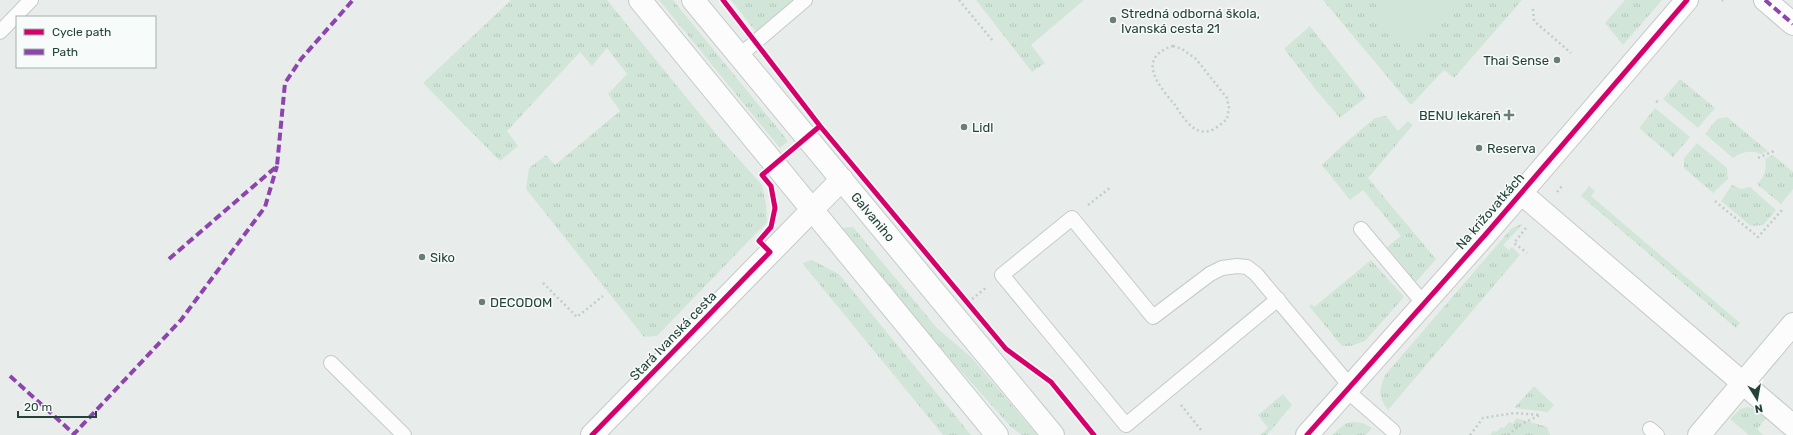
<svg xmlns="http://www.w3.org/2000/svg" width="1793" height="435" font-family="Rubik,sans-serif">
<defs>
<pattern id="grass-tufts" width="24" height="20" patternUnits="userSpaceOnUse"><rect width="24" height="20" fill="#d1e6d8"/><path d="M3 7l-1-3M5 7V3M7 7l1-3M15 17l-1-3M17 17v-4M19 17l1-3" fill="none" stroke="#b3c6ba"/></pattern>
</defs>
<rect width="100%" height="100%" fill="#e8edeb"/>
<path fill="url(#grass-tufts)" d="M 511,0 L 607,0 L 717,135 L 762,185 L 766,205 L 767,222 L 657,336 L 644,337 L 526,189 L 529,168 L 546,155 L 555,165 L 620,111 L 608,94 L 627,74 L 607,48 L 592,66 L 580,52 L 507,131 L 518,146 L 500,161 L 423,83 Z
M 659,0 L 673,0 L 788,141 L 780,148 Z
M 731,0 L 797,0 L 757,33 Z
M 976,0 L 1084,0 L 1031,45 L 1045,63 L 1032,72 Z
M 1323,0 L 1522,0 L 1454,78 L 1444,70 L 1411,105 Z
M 1625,0 L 1662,0 L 1623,45 L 1605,23 Z
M 1310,26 L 1366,97 L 1340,118 L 1316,90 L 1285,50 L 1285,48 Z
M 1680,79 L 1715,108 L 1698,128 L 1663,99 Z
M 1655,108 L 1690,137 L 1673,157 L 1639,128 Z
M 1386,116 L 1398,131 L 1408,121 L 1413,125 L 1368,178 L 1436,259 L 1416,282 L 1387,247 L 1401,236 L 1363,190 L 1350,200 L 1322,165 L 1345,143 L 1375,118 Z
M 1727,117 L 1768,151 L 1761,154 C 1750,150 1743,151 1733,158 L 1705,134 L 1717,119 Z
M 1697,143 L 1727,168 L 1728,179 L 1713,193 L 1684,168 L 1684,158 Z
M 1773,155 L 1793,172 L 1793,189 L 1781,204 L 1757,184 C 1765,176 1767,169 1765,159 Z
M 1732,185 L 1741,189 L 1750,187 L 1776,210 L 1763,225 L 1751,226 L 1721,201 Z
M 1589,186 L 1595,191 L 1591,196 L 1740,323 L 1736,328 L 1581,196 Z
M 1524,223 L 1503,245 L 1509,250 L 1512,247 L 1520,255 L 1388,410 C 1378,396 1379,390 1385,375 L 1511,229 Z
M 853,227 L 937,328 L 971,357 L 1037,435 L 1022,435 L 1011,427 L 935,342 L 843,228 Z
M 812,260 L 839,274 L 971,435 L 943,435 L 802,263 Z
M 1371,260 L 1404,297 L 1365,341 L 1350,346 L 1342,346 L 1309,306 L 1312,304 L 1314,307 Z
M 1534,386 L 1554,405 L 1548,412 L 1514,408 Z
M 1283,394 L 1292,405 L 1267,435 L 1260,435 L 1268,428 L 1258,415 Z
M 1748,407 L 1760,410 L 1767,417 L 1757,429 L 1763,435 L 1749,435 L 1730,419 L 1740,409 Z
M 1516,418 L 1547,427 L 1550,435 L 1490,435 L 1493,431 L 1496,432 L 1501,427 L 1504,428 L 1509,422 L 1513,424 Z
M 1354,422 L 1363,423 L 1372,428 L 1366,435 L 1332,435 L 1346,423 Z"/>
<path fill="#d1e6d8" d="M 1391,0 L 1459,0 L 1401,46 L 1375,13 Z"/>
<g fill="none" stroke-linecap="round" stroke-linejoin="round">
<g stroke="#c5cac8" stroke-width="16">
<path id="service" d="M 0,32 L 31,0
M 739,56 L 805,0
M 1361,229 L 1424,304
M 1278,299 L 1126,425 L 1002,275 L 1072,218 L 1153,317 L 1210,274 L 1222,268 L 1237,266 L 1247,267 L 1256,274 L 1350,386
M 331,363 L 404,435
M 1346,390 L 1393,431
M 1650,429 L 1657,435"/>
</g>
<g stroke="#c5cac8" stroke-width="24">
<path id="minor" d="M 1765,0 L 1793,24
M 1521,193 L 1793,426
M 592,435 L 812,210
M 1307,435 L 1485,235 L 1687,0
M 1699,435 L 1793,324"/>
</g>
<g stroke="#c3cbc8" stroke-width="24">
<path id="secondary" d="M 640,0 L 997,435
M 693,0 L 1053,435
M 812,210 L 842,179"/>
</g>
<path stroke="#c3ccca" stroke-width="2.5" stroke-dasharray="2 3" stroke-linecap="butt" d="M 959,0 L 993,41
M 1722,1 L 1723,0
M 1533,9 L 1534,21 L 1571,53
M 1173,46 L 1182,49 L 1196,59 L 1227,98 L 1229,108 L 1227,119 C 1220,125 1211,134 1200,131 C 1189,128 1181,114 1175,105 C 1159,86 1135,58 1173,46 Z
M 1656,101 L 1659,103
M 1758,158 L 1774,151
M 1557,192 L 1563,185
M 1715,201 L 1758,237 L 1782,210
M 1088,205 L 1111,187
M 1526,228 L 1514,243 L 1527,253
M 543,283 L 577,317 L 603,296
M 972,299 L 987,287
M 1181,405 L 1201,430
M 1470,435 L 1483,418 L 1514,413 L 1540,415 L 1520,425 L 1508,435"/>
<use href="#service" stroke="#fcfcfc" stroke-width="14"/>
<use href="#minor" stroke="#fcfcfc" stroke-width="22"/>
<use href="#secondary" stroke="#fcfcfc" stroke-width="22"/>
<path stroke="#8e44ad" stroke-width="4" stroke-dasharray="8 4" stroke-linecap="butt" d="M 1765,0 L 1793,24
M 169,259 L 277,166 L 285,83 L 301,59 L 353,0
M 10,376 L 74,434 L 181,320 L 265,207 L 277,166"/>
<g stroke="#f7fbf9" stroke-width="8">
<path id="cycleway" d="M 723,0 L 820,126 L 1006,349 L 1051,382 L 1094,435
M 592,435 L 770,252 L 759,241 L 771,227 L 775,208 L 771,186 L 762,175 L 820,126
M 1307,435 L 1485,235 L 1687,0"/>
</g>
<use href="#cycleway" stroke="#d6006c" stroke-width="5"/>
</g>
<g fill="#697e78" stroke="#f7fbf9" stroke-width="1.5">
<circle cx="1113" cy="20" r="4"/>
<circle cx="1557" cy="60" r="4"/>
<path d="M1507 109h4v4h4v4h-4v4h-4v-4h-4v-4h4z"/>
<circle cx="964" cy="127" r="4"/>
<circle cx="1479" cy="148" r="4"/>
<circle cx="422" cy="257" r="4"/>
<circle cx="482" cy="302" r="4"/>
</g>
<g text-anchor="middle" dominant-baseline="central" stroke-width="3" stroke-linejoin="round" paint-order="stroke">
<g font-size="13" fill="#24423a" stroke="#f7fbf9" text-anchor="start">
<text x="1121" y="13">Stredná odborná škola,<tspan x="1121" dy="15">Ivanská cesta 21</tspan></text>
<text x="1549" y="60" text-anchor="end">Thai Sense</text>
<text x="1501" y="115" text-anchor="end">BENU lekáreň</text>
<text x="972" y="127">Lidl</text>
<text x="1487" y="148">Reserva</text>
<text x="430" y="257">Siko</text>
<text x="490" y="302">DECODOM</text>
</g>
<g font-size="13" fill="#24423a" stroke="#f7fbf9">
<text transform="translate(1490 211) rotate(-49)">Na križovatkách</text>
<text transform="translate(873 217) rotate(50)">Galvaniho</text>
<text transform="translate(673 336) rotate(-46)">Stará Ivanská cesta</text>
</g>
</g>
<rect x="16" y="16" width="140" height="52" fill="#f7fbf9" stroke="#a3b1ad"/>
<rect x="24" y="29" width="20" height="6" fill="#d6006c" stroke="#a3b1ad"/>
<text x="52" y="36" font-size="12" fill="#24423a">Cycle path</text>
<rect x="24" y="49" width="20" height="6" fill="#8e44ad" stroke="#a3b1ad"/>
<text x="52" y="56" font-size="12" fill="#24423a">Path</text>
<g transform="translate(1757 399) rotate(169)" stroke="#f7fbf9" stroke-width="3" paint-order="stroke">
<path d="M0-3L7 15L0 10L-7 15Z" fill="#24423a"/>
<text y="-6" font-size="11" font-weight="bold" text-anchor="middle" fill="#24423a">N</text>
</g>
<path d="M18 411v6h78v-6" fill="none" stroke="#24423a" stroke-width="2"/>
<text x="24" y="411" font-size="12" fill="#24423a" stroke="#f7fbf9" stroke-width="3" paint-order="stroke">20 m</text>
</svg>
